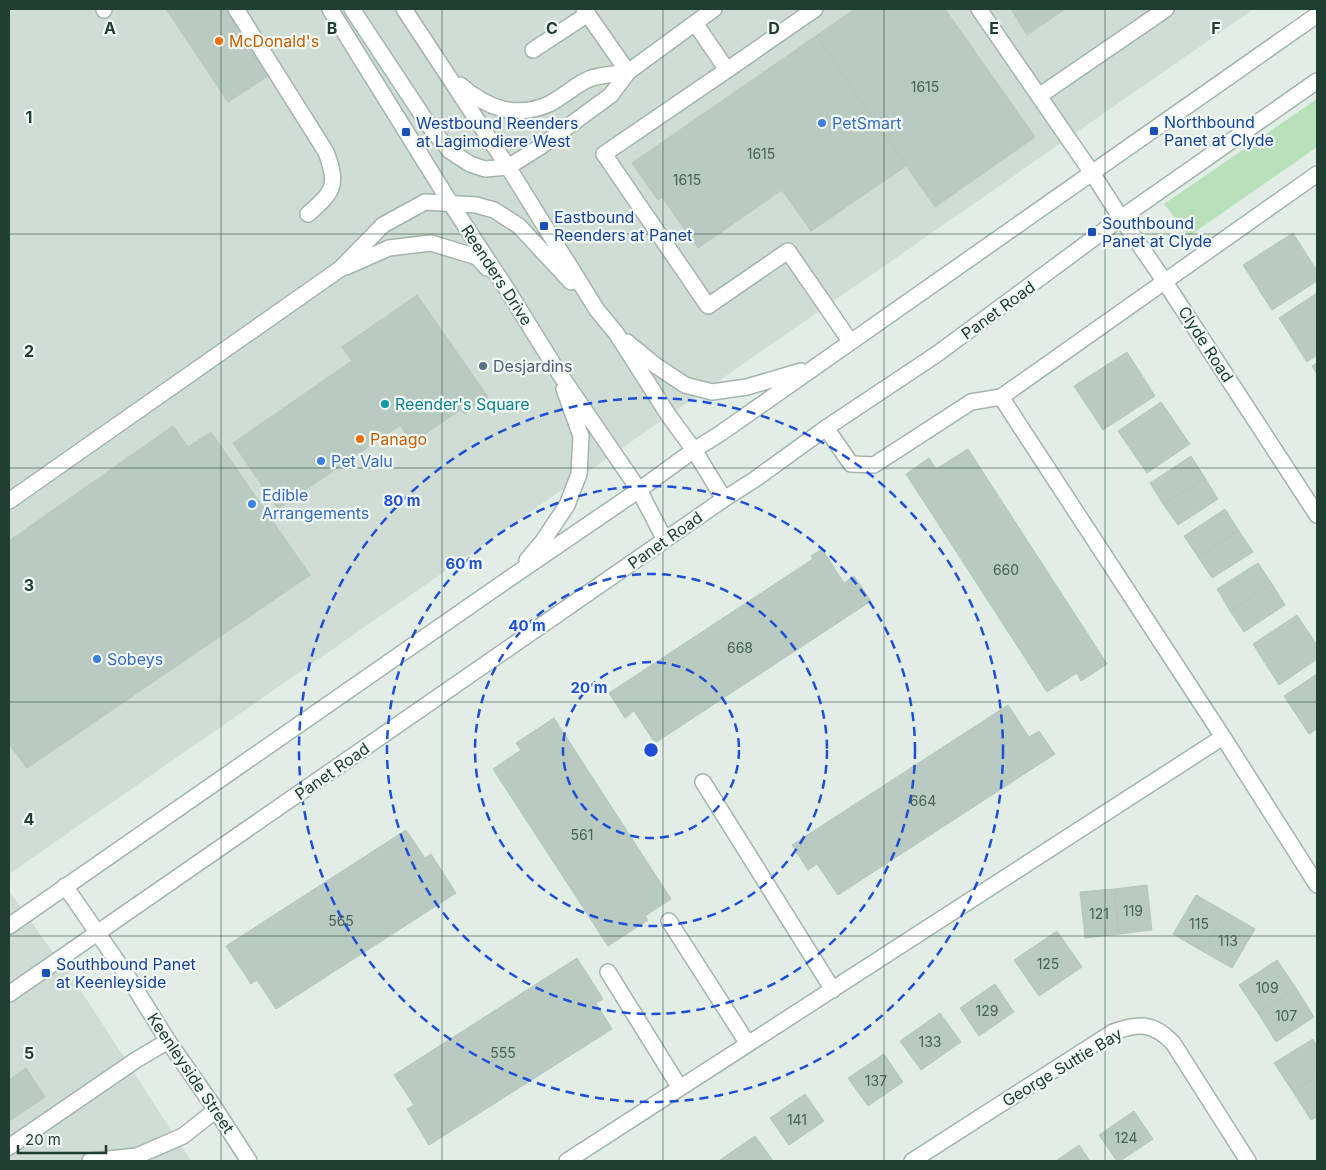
<svg xmlns="http://www.w3.org/2000/svg" width="1326" height="1170" font-family="Inter,sans-serif">
<rect width="100%" height="100%" fill="#e1ede5"/>
<path fill="#cfddd4" d="M 9,9 L 1254,9 L 9,874 Z
M 9,891 L 83,994 L 191,1161 L 9,1161 Z"/>
<path fill="#b8e0bb" d="M 1317,99 L 1317,147 L 1189,236 L 1164,204 Z"/>
<path fill="#b9cbc0" stroke="#b3c7bb" d="M 166,9 L 229,9 L 271,74 L 228,102 Z
M 855,9 L 945,9 L 1035,137 L 935,207 L 816,36 Z
M 1011,9 L 1065,9 L 1027,35 Z
M 816,36 L 906,166 L 811,231 L 782,190 L 698,248 L 662,197 L 658,200 L 632,163 Z
M 1293,233 L 1317,271 L 1317,281 L 1272,310 L 1243,265 Z
M 1317,293 L 1317,355 L 1307,362 L 1279,318 Z
M 417,295 L 488,397 L 465,414 L 460,410 L 412,443 L 400,425 L 278,509 L 233,443 L 352,361 L 342,347 Z
M 1127,352 L 1155,396 L 1103,430 L 1074,386 Z
M 1317,363 L 1317,374 L 1312,366 Z
M 1161,402 L 1190,444 L 1147,473 L 1118,431 Z
M 173,426 L 188,447 L 211,432 L 310,575 L 27,768 L 9,744 L 9,541 Z
M 968,449 L 1107,664 L 1081,681 L 1077,673 L 1047,692 L 906,474 L 929,458 L 936,469 Z
M 1191,456 L 1205,478 L 1163,504 L 1150,483 Z
M 1205,478 L 1218,499 L 1178,525 L 1163,504 Z
M 1225,509 L 1239,531 L 1198,557 L 1184,536 Z
M 1239,531 L 1253,552 L 1212,578 L 1198,557 Z
M 822,549 L 844,583 L 854,576 L 871,601 L 655,743 L 634,711 L 625,718 L 609,693 L 813,559 L 811,556 Z
M 1258,563 L 1272,584 L 1230,611 L 1217,589 Z
M 1272,584 L 1285,605 L 1244,632 L 1230,611 Z
M 1297,615 L 1317,645 L 1317,659 L 1279,685 L 1253,644 Z
M 1317,674 L 1317,729 L 1309,734 L 1284,696 Z
M 1008,705 L 1029,737 L 1039,731 L 1055,754 L 838,895 L 817,864 L 808,870 L 792,845 Z
M 554,718 L 671,899 L 645,916 L 648,920 L 608,946 L 493,769 L 521,750 L 516,743 Z
M 406,830 L 425,858 L 431,854 L 456,893 L 276,1009 L 257,980 L 251,984 L 226,946 Z
M 1147,885 L 1152,930 L 1119,934 L 1114,889 Z
M 1114,889 L 1119,934 L 1085,938 L 1080,892 Z
M 1196,895 L 1226,912 L 1202,951 L 1173,934 Z
M 1226,912 L 1255,929 L 1232,968 L 1202,951 Z
M 1057,931 L 1082,967 L 1039,996 L 1014,960 Z
M 577,958 L 603,999 L 596,1003 L 612,1029 L 429,1145 L 407,1109 L 414,1105 L 394,1075 Z
M 1277,960 L 1296,988 L 1258,1013 L 1239,985 Z
M 995,984 L 1014,1012 L 979,1036 L 960,1008 Z
M 1296,988 L 1314,1017 L 1276,1042 L 1258,1013 Z
M 940,1013 L 961,1042 L 921,1070 L 900,1041 Z
M 1313,1039 L 1317,1046 L 1317,1076 L 1293,1092 L 1274,1063 Z
M 884,1054 L 903,1082 L 868,1106 L 848,1078 Z
M 26,1068 L 45,1097 L 9,1121 L 9,1080 Z
M 1317,1076 L 1317,1117 L 1311,1120 L 1293,1092 Z
M 805,1094 L 824,1121 L 789,1145 L 770,1118 Z
M 1134,1111 L 1153,1139 L 1120,1161 L 1117,1161 L 1099,1135 Z
M 755,1136 L 773,1161 L 721,1161 L 720,1160 Z
M 1079,1145 L 1090,1161 L 1056,1161 Z"/>
<g fill="none" stroke-linecap="round" stroke-linejoin="round">
<g stroke="#a3b5ab" stroke-width="18">
<path id="service" d="M 104,9 L 104,10
M 236,9 L 326,152 C 339,186 333,192 308,214
M 584,9 L 628,72 L 714,9
M 979,9 L 1092,173
M 695,23 L 727,70 L 604,154 L 708,306 L 788,251 L 850,341
M 533,50 L 588,14
M 727,70 L 815,9
M 1039,96 L 1166,9
M 1001,397 L 1223,737 L 1317,885
M 9,501 L 340,269
M 703,782 L 833,990
M 669,921 L 748,1044
M 608,972 L 680,1088
M 9,1147 L 136,1060 L 168,1041
M 90,1161 L 137,1156
M 140,1161 L 137,1156 L 183,1136 L 216,1110
M 567,1161 L 1223,737"/>
</g>
<g stroke="#a3b5ab" stroke-width="18">
<path id="minor" d="M 1092,173 L 1121,218 L 1165,282 L 1317,515
M 826,428 L 851,464 L 874,465 L 971,402 L 1001,397 L 1317,174
M 65,886 L 128,977 L 168,1041 L 216,1110 L 249,1161
M 912,1161 L 1113,1032 C 1139,1023 1153,1022 1173,1043 L 1248,1161"/>
</g>
<g stroke="#a3b5ab" stroke-width="18">
<path id="tertiary" d="M 330,9 L 451,204 L 508,291 L 555,367 L 639,490 L 665,540
M 352,9 L 430,127 L 450,151 L 470,164 L 485,169 L 508,167 L 540,147 L 611,95 L 628,72
M 404,9 L 508,167 L 597,310 L 616,333 L 669,416 L 694,450 L 724,499
M 460,85 C 487,108 515,119 549,104 C 563,97 575,85 589,79 C 598,75 617,74 628,72
M 346,267 L 389,248 L 431,243 L 477,257 L 487,268
M 340,269 L 383,225 L 425,202 L 476,205 L 494,210 L 519,226 L 571,282
M 627,342 L 655,365 L 685,385 L 712,392 L 747,387 L 801,371
M 527,560 L 543,541 L 567,505 L 579,474 L 581,436 L 564,389
M 9,926 L 513,576 L 639,490 L 694,450 L 721,433 L 1317,15
M 9,994 L 724,499 L 754,480 L 826,428 L 937,354 L 1121,218 L 1317,81"/>
</g>
<use href="#service" stroke="#fff" stroke-width="15"/>
<use href="#minor" stroke="#fff" stroke-width="15"/>
<use href="#tertiary" stroke="#fff" stroke-width="15"/>
</g>
<path fill="none" stroke="#203f31" stroke-width="1" stroke-opacity="0.55" d="M 221,9 L 221,1161M 442,9 L 442,1161M 663,9 L 663,1161M 884,9 L 884,1161M 1105,9 L 1105,1161M 9,234 L 1317,234M 9,468 L 1317,468M 9,702 L 1317,702M 9,936 L 1317,936"/>
<g fill="none" stroke="#1d4ed8" stroke-width="2.5" stroke-dasharray="9 6">
<circle cx="651" cy="750" r="88"/>
<circle cx="651" cy="750" r="176"/>
<circle cx="651" cy="750" r="264"/>
<circle cx="651" cy="750" r="352"/>
</g>
<g fill="#e8710a" stroke="#f2f9f4" stroke-width="2">
<circle cx="219" cy="41" r="5"/>
<circle cx="360" cy="439" r="5"/>
</g>
<g fill="#3f7fe0" stroke="#f2f9f4" stroke-width="2">
<circle cx="822" cy="123" r="5"/>
<circle cx="321" cy="461" r="5"/>
<circle cx="252" cy="504" r="5"/>
<circle cx="97" cy="659" r="5"/>
</g>
<g fill="#1a4fb4" stroke="#f2f9f4" stroke-width="2">
<rect x="1149" y="126" width="10" height="10" rx="2.5"/>
<rect x="401" y="127" width="10" height="10" rx="2.5"/>
<rect x="539" y="221" width="10" height="10" rx="2.5"/>
<rect x="1087" y="227" width="10" height="10" rx="2.5"/>
<rect x="41" y="968" width="10" height="10" rx="2.5"/>
</g>
<circle fill="#5c6f8a" stroke="#f2f9f4" stroke-width="2" cx="483" cy="366" r="5"/>
<circle fill="#0f9aa8" stroke="#f2f9f4" stroke-width="2" cx="385" cy="404" r="5"/>
<g text-anchor="middle" dominant-baseline="central" stroke-width="4.5" stroke-linejoin="round" paint-order="stroke">
<g font-size="14" fill="#466255">
<text x="925" y="86">1615</text>
<text x="761" y="153">1615</text>
<text x="687" y="179">1615</text>
<text x="1006" y="569">660</text>
<text x="740" y="647">668</text>
<text x="923" y="800">664</text>
<text x="582" y="834">561</text>
<text x="1133" y="910">119</text>
<text x="1099" y="913">121</text>
<text x="341" y="920">565</text>
<text x="1199" y="923">115</text>
<text x="1228" y="940">113</text>
<text x="1048" y="963">125</text>
<text x="1267" y="987">109</text>
<text x="987" y="1010">129</text>
<text x="1286" y="1015">107</text>
<text x="930" y="1041">133</text>
<text x="503" y="1052">555</text>
<text x="876" y="1080">137</text>
<text x="797" y="1119">141</text>
<text x="1126" y="1137">124</text>
</g>
<g font-size="16" fill="#c56008" stroke="#f2f9f4" text-anchor="start">
<text x="229" y="41">McDonald's</text>
<text x="370" y="439">Panago</text>
</g>
<g font-size="16" fill="#164399" stroke="#f2f9f4" text-anchor="start">
<text x="1164" y="122">Northbound<tspan x="1164" dy="18">Panet at Clyde</tspan></text>
<text x="416" y="123">Westbound Reenders<tspan x="416" dy="18">at Lagimodiere West</tspan></text>
<text x="554" y="217">Eastbound<tspan x="554" dy="18">Reenders at Panet</tspan></text>
<text x="1102" y="223">Southbound<tspan x="1102" dy="18">Panet at Clyde</tspan></text>
<text x="56" y="964">Southbound Panet<tspan x="56" dy="18">at Keenleyside</tspan></text>
</g>
<g font-size="16" fill="#366cbe" stroke="#f2f9f4" text-anchor="start">
<text x="832" y="123">PetSmart</text>
<text x="331" y="461">Pet Valu</text>
<text x="262" y="495">Edible<tspan x="262" dy="18">Arrangements</tspan></text>
<text x="107" y="659">Sobeys</text>
</g>
<g font-size="16" fill="#203f31" stroke="#f2f9f4">
<text transform="translate(497 275) rotate(57)">Reenders Drive</text>
<text transform="translate(998 310) rotate(-36)">Panet Road</text>
<text transform="translate(1206 344) rotate(57)">Clyde Road</text>
<text transform="translate(665 540) rotate(-35)">Panet Road</text>
<text transform="translate(332 771) rotate(-35)">Panet Road</text>
<text transform="translate(1062 1067) rotate(-31)">George Suttie Bay</text>
<text transform="translate(191 1073) rotate(56)">Keenleyside Street</text>
</g>
<g font-size="16" fill="#4e5e75" stroke="#f2f9f4" text-anchor="start">
<text x="493" y="366">Desjardins</text>
</g>
<g font-size="16" fill="#0d838f" stroke="#f2f9f4" text-anchor="start">
<text x="395" y="404">Reender's Square</text>
</g>
</g>
<g font-size="16" text-anchor="middle" font-weight="bold" fill="#203f31" stroke="#f2f9f4" stroke-width="4.5" stroke-linejoin="round" paint-order="stroke">
<text x="110" y="34">A</text>
<text x="332" y="34">B</text>
<text x="552" y="34">C</text>
<text x="774" y="34">D</text>
<text x="994" y="34">E</text>
<text x="1216" y="34">F</text>
<text x="29" y="123">1</text>
<text x="29" y="357">2</text>
<text x="29" y="591">3</text>
<text x="29" y="825">4</text>
<text x="29" y="1059">5</text>
</g>
<circle cx="651" cy="750" r="8" fill="#1d4ed8" stroke="#f2f9f4" stroke-width="2.5"/>
<g font-size="15" text-anchor="middle" font-weight="bold" fill="#1d4ed8" stroke="#f2f9f4" stroke-width="4.5" stroke-linejoin="round" paint-order="stroke">
<text x="402" y="506">80 m</text>
<text x="464" y="569">60 m</text>
<text x="527" y="631">40 m</text>
<text x="589" y="693">20 m</text>
</g>
<rect width="1326" height="1170" fill="none" stroke="#203f31" stroke-width="20"/>
<path d="M18 1145v8h88v-8" fill="none" stroke="#203f31" stroke-width="2.5"/>
<text x="25" y="1145" font-size="15" fill="#203f31" stroke="#f2f9f4" stroke-width="4" paint-order="stroke">20 m</text>
</svg>
